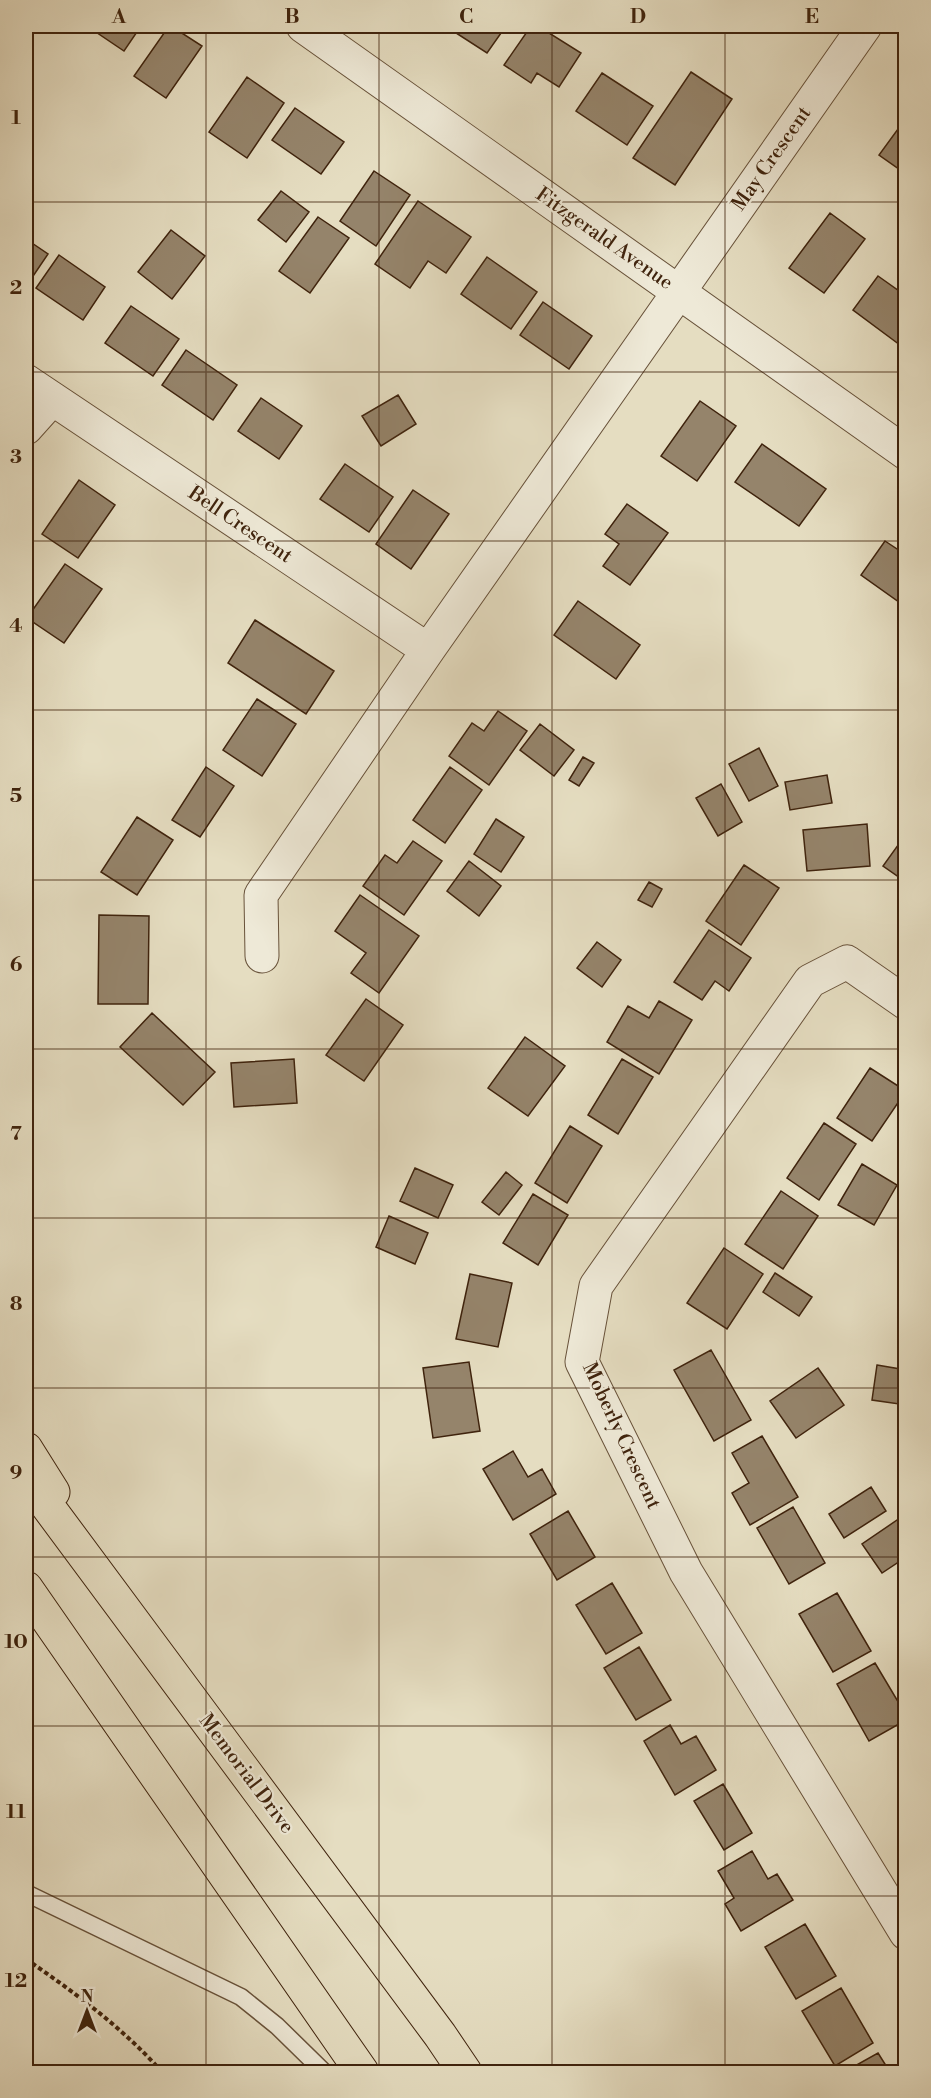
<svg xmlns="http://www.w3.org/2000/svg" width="931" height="2098" font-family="'Libre Bodoni',serif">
<rect width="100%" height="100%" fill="#e5ddc1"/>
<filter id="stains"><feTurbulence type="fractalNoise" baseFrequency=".00333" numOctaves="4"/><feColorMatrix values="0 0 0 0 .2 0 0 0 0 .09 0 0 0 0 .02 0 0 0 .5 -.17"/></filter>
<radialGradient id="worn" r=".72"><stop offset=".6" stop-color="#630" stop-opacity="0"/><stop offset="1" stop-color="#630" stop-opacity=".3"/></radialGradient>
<path fill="#95846b" stroke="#3f230d" stroke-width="1.5" d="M 87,26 L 141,26 L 124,51 Z
M 169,26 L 171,26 L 202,46 L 166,98 L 134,76 Z
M 457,26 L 506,26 L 487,53 L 453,31 Z
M 531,26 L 538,26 L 581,53 L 559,87 L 537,73 L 531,83 L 504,65 Z
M 691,72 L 732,99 L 675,185 L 633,158 Z
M 602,73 L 653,106 L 627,145 L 576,111 Z
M 247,77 L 284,103 L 247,158 L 209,132 Z
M 295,108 L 344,142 L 321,174 L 272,140 Z
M 906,118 L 906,174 L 879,155 Z
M 374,171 L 410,195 L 376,246 L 340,221 Z
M 281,191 L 309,212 L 286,242 L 258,220 Z
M 418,201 L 471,237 L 446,273 L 428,261 L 410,288 L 375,264 Z
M 830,213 L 865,239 L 824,293 L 789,268 Z
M 318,217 L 349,238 L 310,293 L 279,271 Z
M 171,230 L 205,256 L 172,299 L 138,272 Z
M 26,239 L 48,254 L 27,285 L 26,284 Z
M 59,255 L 105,287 L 83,320 L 36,288 Z
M 487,257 L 537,292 L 511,329 L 461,294 Z
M 878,276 L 906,296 L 906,345 L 904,348 L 853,310 Z
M 543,302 L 592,336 L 569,369 L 520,335 Z
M 131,306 L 179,339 L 153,376 L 105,343 Z
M 186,350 L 237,385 L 213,420 L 162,385 Z
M 398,395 L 416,424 L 381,446 L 362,416 Z
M 261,398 L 302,426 L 279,459 L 238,431 Z
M 700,401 L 736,426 L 697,481 L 661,456 Z
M 762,444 L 826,489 L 799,526 L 735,482 Z
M 345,464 L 393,497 L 369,532 L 320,499 Z
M 79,480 L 115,505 L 78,558 L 42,534 Z
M 413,490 L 449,514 L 411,569 L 376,544 Z
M 627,504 L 668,533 L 630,585 L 603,566 L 619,544 L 605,534 Z
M 885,541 L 906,555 L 906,607 L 861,575 Z
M 65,564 L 102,589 L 64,643 L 27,618 Z
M 578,601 L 640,645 L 616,679 L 554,635 Z
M 255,620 L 334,671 L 306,714 L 228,663 Z
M 257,699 L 296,724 L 262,776 L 223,750 Z
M 498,711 L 527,731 L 489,785 L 449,756 L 472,723 L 484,731 Z
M 540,724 L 574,750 L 554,776 L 520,750 Z
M 759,748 L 778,786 L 749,801 L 729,764 Z
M 583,757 L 594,763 L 579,786 L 569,780 Z
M 206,767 L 234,786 L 200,837 L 172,820 Z
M 450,767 L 482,790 L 445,843 L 413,820 Z
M 827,775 L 832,803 L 790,810 L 785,782 Z
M 721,784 L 742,822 L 718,836 L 696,798 Z
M 137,817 L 173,840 L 137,895 L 101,872 Z
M 496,819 L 524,837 L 501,872 L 474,854 Z
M 867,824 L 870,866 L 807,871 L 803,830 Z
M 906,834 L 906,882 L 883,866 Z
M 413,841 L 442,861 L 404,915 L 363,886 L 385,855 L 397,863 Z
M 469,861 L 501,886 L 479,916 L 447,891 Z
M 744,865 L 779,888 L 741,945 L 706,921 Z
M 649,882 L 662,889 L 652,907 L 638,900 Z
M 360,895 L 419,936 L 379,993 L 351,973 L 366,953 L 335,931 Z
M 99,915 L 149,916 L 148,1004 L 98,1004 Z
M 709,930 L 751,958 L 729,991 L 715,981 L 702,1000 L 674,982 Z
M 597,942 L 621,960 L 602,987 L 577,968 Z
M 366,999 L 403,1025 L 364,1081 L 326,1055 Z
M 659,1001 L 692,1020 L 659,1074 L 607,1042 L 628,1006 L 649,1018 Z
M 152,1013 L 215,1072 L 183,1105 L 120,1047 Z
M 525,1037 L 565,1066 L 528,1116 L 488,1088 Z
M 294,1059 L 297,1103 L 234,1107 L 231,1063 Z
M 622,1059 L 653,1077 L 618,1134 L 588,1115 Z
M 870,1068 L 906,1091 L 872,1141 L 837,1118 Z
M 824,1123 L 856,1144 L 819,1200 L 787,1178 Z
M 570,1126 L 602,1146 L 567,1203 L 535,1183 Z
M 862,1164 L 897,1185 L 874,1225 L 838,1205 Z
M 415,1168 L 453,1185 L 438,1218 L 400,1201 Z
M 506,1172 L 522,1185 L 499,1215 L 482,1202 Z
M 781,1191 L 818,1216 L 783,1269 L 745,1244 Z
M 533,1194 L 568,1215 L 538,1265 L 503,1243 Z
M 389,1216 L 428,1233 L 415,1264 L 376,1247 Z
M 724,1248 L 763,1274 L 727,1329 L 687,1303 Z
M 775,1273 L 812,1297 L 799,1316 L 763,1292 Z
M 470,1274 L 512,1283 L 498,1347 L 456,1339 Z
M 711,1350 L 751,1420 L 714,1441 L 674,1370 Z
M 469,1362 L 480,1431 L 433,1438 L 423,1368 Z
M 877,1365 L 906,1370 L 906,1405 L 872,1400 Z
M 818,1368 L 844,1405 L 796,1438 L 770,1401 Z
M 762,1436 L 798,1497 L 750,1525 L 732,1493 L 749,1483 L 732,1453 Z
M 513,1451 L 528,1477 L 542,1469 L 556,1494 L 513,1520 L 483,1469 Z
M 871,1487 L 886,1511 L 844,1538 L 829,1514 Z
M 793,1507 L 825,1563 L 789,1584 L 757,1528 Z
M 568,1511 L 595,1557 L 557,1580 L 530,1534 Z
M 900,1518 L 906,1526 L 906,1557 L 882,1573 L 862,1544 Z
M 612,1583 L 642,1633 L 606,1654 L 576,1605 Z
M 837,1593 L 871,1651 L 833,1672 L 799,1614 Z
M 639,1647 L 671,1700 L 636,1720 L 604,1668 Z
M 875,1663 L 906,1715 L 906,1720 L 869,1741 L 837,1684 Z
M 670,1725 L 681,1744 L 696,1736 L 716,1770 L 675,1795 L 644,1741 Z
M 723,1784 L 752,1833 L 724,1850 L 694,1801 Z
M 752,1851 L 768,1879 L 777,1874 L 793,1900 L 741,1931 L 725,1904 L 734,1898 L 718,1871 Z
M 805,1924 L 836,1976 L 796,1999 L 765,1947 Z
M 841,1988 L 873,2043 L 835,2066 L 802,2011 Z
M 878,2053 L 890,2072 L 844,2072 Z"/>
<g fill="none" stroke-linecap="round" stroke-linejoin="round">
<g stroke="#68523a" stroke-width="19">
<path id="service" d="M 26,1893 L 241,1997 L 277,2026 L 324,2072"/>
</g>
<g stroke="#68523a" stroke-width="35">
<path id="minor" d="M 303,26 L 906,453
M 26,381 L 428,650
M 26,428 L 52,399
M 262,956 L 261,895 L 428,650 L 865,26
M 906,1003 L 847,962 L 810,981 L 596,1286 L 582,1362 L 686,1572 L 906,1933"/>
</g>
<g stroke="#3f230d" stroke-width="35">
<path id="motorway" d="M 26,1449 L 53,1492
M 26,1477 L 440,2035 L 465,2072
M 26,1588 L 362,2072"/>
</g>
<path stroke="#3f230d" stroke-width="4" stroke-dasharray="4.5 3" stroke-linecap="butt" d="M 26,1959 C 74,1992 123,2028 162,2072"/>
<use href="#service" stroke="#eee9d7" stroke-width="16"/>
<use href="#minor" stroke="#eee9d7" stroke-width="33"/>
<use href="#motorway" stroke="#e5ddc1" stroke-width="33"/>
</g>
<path fill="none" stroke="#3f230d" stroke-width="1.5" stroke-opacity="0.55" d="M 206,26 L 206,2072M 379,26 L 379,2072M 552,26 L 552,2072M 725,26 L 725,2072M 26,202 L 906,202M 26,372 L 906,372M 26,541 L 906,541M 26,710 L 906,710M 26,880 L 906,880M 26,1049 L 906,1049M 26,1218 L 906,1218M 26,1388 L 906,1388M 26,1557 L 906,1557M 26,1726 L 906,1726M 26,1896 L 906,1896"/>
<g text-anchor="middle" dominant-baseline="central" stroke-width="4.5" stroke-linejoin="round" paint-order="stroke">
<g font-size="20" fill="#3f230d" stroke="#eee9d7">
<text transform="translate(772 159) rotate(-55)">May Crescent</text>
<text transform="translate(604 239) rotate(35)">Fitzgerald Avenue</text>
<text transform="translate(240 525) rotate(34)">Bell Crescent</text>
<text transform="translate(621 1436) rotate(65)">Moberly Crescent</text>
<text transform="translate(246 1774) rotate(53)">Memorial Drive</text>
</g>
</g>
<rect width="931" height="2098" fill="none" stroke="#e5ddc1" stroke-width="66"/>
<g transform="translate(87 2011)" stroke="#eee9d7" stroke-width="4.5" paint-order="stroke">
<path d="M0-4.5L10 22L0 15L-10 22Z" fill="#3f230d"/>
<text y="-9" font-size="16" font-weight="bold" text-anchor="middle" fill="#3f230d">N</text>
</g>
<rect x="33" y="33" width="865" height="2032" fill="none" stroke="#3f230d" stroke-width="2"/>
<g font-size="20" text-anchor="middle" font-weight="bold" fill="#3f230d">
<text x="119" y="23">A</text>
<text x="292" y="23">B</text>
<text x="466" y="23">C</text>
<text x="638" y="23">D</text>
<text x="812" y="23">E</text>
<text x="16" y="124">1</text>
<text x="16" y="294">2</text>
<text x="16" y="463">3</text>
<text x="16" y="632">4</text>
<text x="16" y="802">5</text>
<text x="16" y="971">6</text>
<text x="16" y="1140">7</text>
<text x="16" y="1310">8</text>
<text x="16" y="1479">9</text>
<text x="16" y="1648">10</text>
<text x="16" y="1818">11</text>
<text x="16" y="1987">12</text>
</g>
<rect width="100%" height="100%" filter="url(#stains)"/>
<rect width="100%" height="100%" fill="url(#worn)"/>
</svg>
